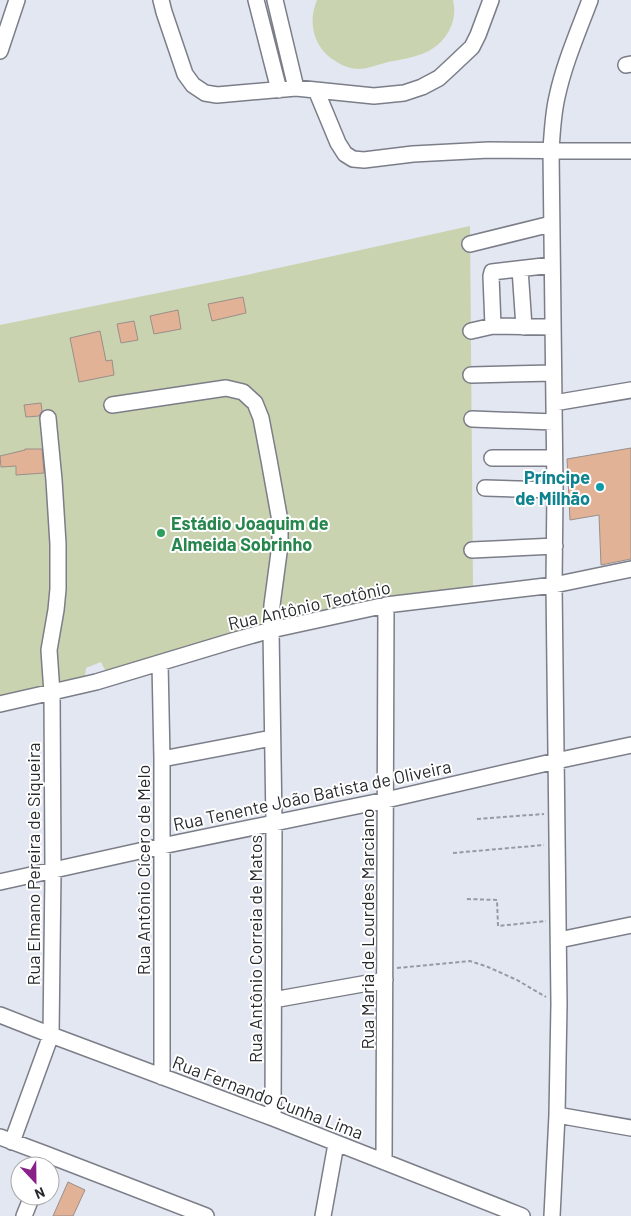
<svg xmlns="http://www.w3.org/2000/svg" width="631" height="1216" font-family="Barlow,sans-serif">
<rect width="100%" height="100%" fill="#e3e7f2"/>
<path fill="#cad3af" d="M 317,0 L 453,0 C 459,23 444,46 422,54 C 411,58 399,60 388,62 C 380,64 367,69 359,69 C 351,69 343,66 337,62 C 314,50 307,23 317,0 Z
M 470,226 L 473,587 L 303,619 L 108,676 L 101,662 L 86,668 L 85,677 L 46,683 L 42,692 L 0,700 L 0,325 L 242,276 Z"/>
<path fill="#e2b297" stroke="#998f89" d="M 243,297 L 246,313 L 212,321 L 208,304 Z
M 178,310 L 181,329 L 154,334 L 150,316 Z
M 134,321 L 138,340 L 121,343 L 117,324 Z
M 100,331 L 106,361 L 112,360 L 114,375 L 79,382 L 70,338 Z
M 41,403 L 42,411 L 39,416 L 26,417 L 24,405 Z
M 631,448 L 631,559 L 601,565 L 599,515 L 570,520 L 567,459 Z
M 25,449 L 42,449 L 44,473 L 16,475 L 16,466 L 1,467 L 0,456 L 25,450 Z
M 68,1182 L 85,1190 L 73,1216 L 53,1216 Z"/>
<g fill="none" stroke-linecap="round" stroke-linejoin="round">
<g stroke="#7b7e88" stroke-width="18">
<path id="minor" d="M 161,0 L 164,12 L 185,74 L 193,85 L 205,93 L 217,95 L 296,88 L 374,96 L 404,93 L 422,87 L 439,78 L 453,65 L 472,47 L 478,35 L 491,0
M 256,0 L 279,90
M 275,0 L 296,88
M 0,51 L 17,0
M 626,65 L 631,64
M 316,90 L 338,143 L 345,154 L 353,159 L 364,160 L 413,154 L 489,150 L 631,151
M 470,244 L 551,224
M 520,269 L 524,327
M 493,326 L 491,276 L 492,272 L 552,265
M 471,331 L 493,326 L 553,327
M 471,375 L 553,373
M 554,403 L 631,390
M 112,405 L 226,388 L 243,392 L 255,403 L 261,418 L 269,460 L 280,521 L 280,545 L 272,605 L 271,630 L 274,823 L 273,1118
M 472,419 L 554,422
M 492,458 L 554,458
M 485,488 L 555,490
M 472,550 L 555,546
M 160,663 L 162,759 L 162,1077
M 0,704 L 96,682 L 232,641 L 271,630 L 386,605 L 554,585 L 631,569
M 162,759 L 272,738
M 0,882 L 162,846 L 386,800 L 556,761 L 631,745
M 559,940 L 631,925
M 273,1000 L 385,980
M 0,1015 L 51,1035 L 273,1118 L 522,1216
M 557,1115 L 631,1128
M 0,1137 L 48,1155 L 206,1216
M 12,1142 L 51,1035 L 53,871 L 52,693 L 49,650 L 56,610 L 58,589 L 58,544 L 54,480 L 48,418
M 384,1162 L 386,605
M 24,1216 L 32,1196
M 323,1216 L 336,1144
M 552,1216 L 557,1115 L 559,1004 L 554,585 L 555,490 L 551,151 C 552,133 553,114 557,97 C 564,64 578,32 590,0"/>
</g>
<path stroke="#979aa2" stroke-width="2" stroke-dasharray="4 2.5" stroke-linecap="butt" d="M 477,819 L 544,814
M 453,853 L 544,845
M 467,899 L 497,900 L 498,926 L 546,921
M 397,968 L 470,961 L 488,967 L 517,980 L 546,997"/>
<use href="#minor" stroke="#fff" stroke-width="15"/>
</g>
<circle fill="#0f9aa8" stroke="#fff" stroke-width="2" cx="600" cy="487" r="5"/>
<circle fill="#2e9e5b" stroke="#fff" stroke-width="2" cx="161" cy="533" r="5"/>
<g text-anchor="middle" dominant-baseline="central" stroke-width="4" stroke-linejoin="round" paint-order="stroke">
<g font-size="18" font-weight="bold" fill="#0d838f" stroke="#fff" text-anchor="end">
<text x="590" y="477">Príncipe<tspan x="590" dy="21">de Milhão</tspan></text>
</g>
<g font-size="18" font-weight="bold" fill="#27864d" stroke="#fff" text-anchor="start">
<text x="171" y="523">Estádio Joaquim de<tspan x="171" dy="21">Almeida Sobrinho</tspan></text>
</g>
<g font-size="18" fill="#28292d" stroke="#fff">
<text transform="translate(309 605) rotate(-13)">Rua Antônio Teotônio</text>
<text transform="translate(312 795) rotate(-12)">Rua Tenente João Batista de Oliveira</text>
<text transform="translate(33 864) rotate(-90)">Rua Elmano Pereira de Siqueira</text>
<text transform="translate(143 870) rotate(-90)">Rua Antônio Cícero de Melo</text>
<text transform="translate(367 929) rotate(-90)">Rua Maria de Lourdes Marciano</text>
<text transform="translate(255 949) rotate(-90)">Rua Antônio Correia de Matos</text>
<text transform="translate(268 1097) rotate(21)">Rua Fernando Cunha Lima</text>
</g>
</g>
<g transform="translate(35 1181) rotate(158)"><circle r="24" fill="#ffffff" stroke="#a9a9ab"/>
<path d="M0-4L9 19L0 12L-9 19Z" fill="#882289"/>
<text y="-8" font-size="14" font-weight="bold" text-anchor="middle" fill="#28292d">N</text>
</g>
</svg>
